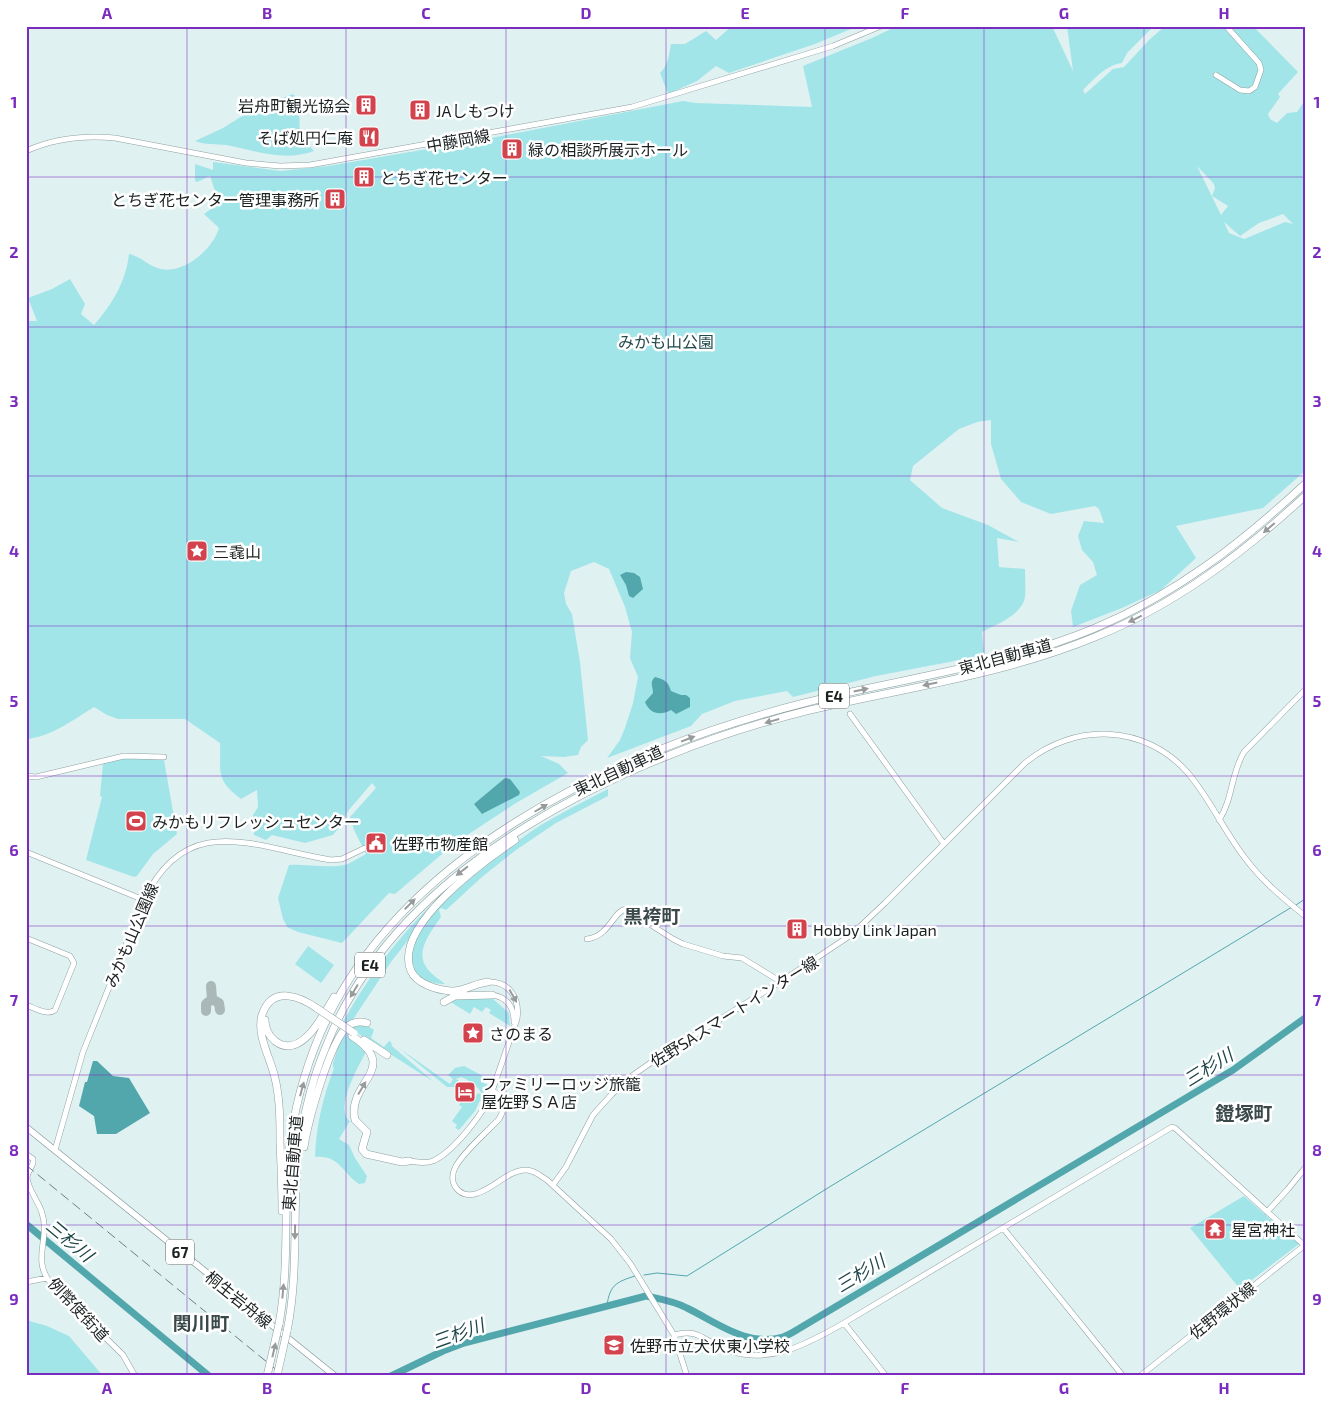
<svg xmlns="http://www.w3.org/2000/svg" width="1331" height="1402" font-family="'Exo 2','Noto Sans JP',sans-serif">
<rect width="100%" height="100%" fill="#e0f1f2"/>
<path fill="#a2e5e9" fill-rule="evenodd" d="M 732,26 L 858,26 L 815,44 L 729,73 L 716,66 L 697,81 L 668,94 L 660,73 C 668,65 669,55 671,44 L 685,44 L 706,31 L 716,40 Z
M 897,26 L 1052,26 L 1073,71 L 1067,26 L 1154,26 L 1127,53 L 1122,63 C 1106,65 1094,79 1083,90 L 1085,94 L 1113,69 L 1124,67 L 1149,40 L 1165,26 L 1253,26 L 1298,72 L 1278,94 L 1280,97 L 1268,114 L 1270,119 L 1277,123 L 1287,113 L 1297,112 L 1305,100 L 1305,226 L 1303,227 L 1305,228 L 1305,471 L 1263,508 L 1176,526 L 1196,558 L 1161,590 L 1122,608 L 1073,627 L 1071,611 L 1080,585 L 1097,575 L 1093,562 L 1082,550 L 1078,536 L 1084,521 L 1104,523 L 1099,509 L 1095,506 L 1051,514 L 1021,502 L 1001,479 L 991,444 L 991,420 L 977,422 L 959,429 L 913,466 L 910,480 L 942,508 L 988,525 L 1019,542 L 997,538 L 999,567 L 1025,569 C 1025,578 1026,588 1025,597 C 1022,615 997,624 982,632 L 984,653 L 970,658 L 876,676 L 793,697 L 787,691 L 735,701 L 702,714 L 691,726 L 607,758 L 620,740 L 625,728 L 633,703 L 638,677 L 630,658 L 632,632 L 625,607 L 609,569 L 594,562 L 571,571 L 564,593 L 566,604 L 572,614 L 580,662 L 588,740 L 581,747 L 578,755 L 564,757 L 541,756 L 559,764 L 568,773 L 516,803 L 455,843 L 395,894 L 389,893 L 342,943 L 298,932 L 287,927 L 283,919 L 278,898 L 289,865 C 306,864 334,869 348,864 C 354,861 360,857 366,854 L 354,830 L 350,817 L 376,788 L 372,783 L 348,811 L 343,823 L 333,835 L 305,843 L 272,835 L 266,840 L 254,835 L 253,815 L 258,807 L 257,790 L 241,799 C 215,779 221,773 220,743 L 185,719 L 118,719 L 107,715 L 94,707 C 73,720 51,737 26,739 L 26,321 L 37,321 L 28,298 L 52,289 L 70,279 L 85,304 L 81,314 L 94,325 C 112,305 126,281 129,254 C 141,256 149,267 161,269 C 184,274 213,249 219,228 L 204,214 L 219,203 L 210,176 L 197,182 L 195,181 L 195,164 L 213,170 L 213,162 L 281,171 L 328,166 L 486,139 L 683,101 L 696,103 L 812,107 L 803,66 L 872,38 ZM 1197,166 L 1214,184 L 1215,188 L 1212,196 L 1228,206 L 1221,215 ZM 1283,214 L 1293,224 L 1285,222 L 1244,239 L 1229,233 L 1224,222 L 1240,236 L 1259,223 Z
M 293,94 C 303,103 298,119 300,130 C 302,138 309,145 314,151 C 284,162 256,151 226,145 C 216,144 205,145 195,141 L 223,128 L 255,108 Z
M 124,757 L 164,760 L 177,834 L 153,854 L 137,876 L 134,877 L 86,860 L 102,797 L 100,796 L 103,763 Z
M 608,789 L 608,796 L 556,823 L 516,850 L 482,877 L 446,910 L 441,908 L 439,910 L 441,917 C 433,929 416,949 425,965 C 429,973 439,979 445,984 C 433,984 414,980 413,965 C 412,961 410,955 411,950 C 416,915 511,844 541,825 C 563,812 586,800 608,789 Z
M 448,889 L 391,962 L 352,1021 L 333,1041 C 363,982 399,934 448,889 Z
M 308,946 L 334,965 L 321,983 L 295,964 Z
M 486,998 L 493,999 L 509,1013 L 510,1026 L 489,1013 L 491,1010 L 486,1007 L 482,1012 L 474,1007 L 470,1014 L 449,1001 L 456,999 Z
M 354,1025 L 366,1025 L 374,1030 L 371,1038 L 384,1047 L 389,1041 L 391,1042 L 392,1046 L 434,1082 L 354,1031 L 366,1052 C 358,1067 334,1109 350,1121 L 339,1139 L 349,1145 L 355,1158 L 367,1176 L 365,1183 L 359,1184 C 342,1173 340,1155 315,1157 C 316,1126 323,1097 334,1068 L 333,1067 L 333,1063 L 340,1041 Z
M 399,1048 L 450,1084 L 453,1079 L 448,1075 L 455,1068 L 464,1066 L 483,1076 L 481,1081 L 492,1088 L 485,1099 L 482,1096 L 475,1111 L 459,1130 L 455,1128 L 457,1125 L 452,1121 L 462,1107 L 459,1105 L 466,1094 L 473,1099 L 478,1093 L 482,1095 C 479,1086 469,1080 461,1077 L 456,1079 L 459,1081 L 454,1087 L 447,1087 Z
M 1244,1196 L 1299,1244 L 1240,1289 L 1190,1228 Z
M 26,1320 L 47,1326 L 69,1336 L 103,1376 L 26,1376 Z"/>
<path fill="#52a7ac" d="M 626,572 L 634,573 L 640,577 L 643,589 L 633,598 L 629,596 L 626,585 L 620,575 Z
M 655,677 C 665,680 668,681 671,691 L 681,695 L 686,695 L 690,698 L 690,707 L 676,714 L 671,710 C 660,716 650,714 645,702 L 653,693 C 653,686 649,683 655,677 Z
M 505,778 L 510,779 L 520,792 L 519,795 L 482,814 L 474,804 Z
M 93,1061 L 97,1061 L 113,1076 L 129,1078 L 150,1113 L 116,1134 L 97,1134 L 94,1116 L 79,1106 L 85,1082 L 87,1082 Z"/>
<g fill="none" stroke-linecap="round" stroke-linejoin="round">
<path stroke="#52a7ac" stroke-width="1" d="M 1296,905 L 1305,899
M 644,1275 L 657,1273 L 687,1276 L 831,1186 L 1292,907
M 607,1305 C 610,1285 616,1282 635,1276"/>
<path stroke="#52a7ac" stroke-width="7" d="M 26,1224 L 209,1376
M 391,1376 L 443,1351 L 464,1343 L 646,1296 C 660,1299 674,1301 687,1308 C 716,1322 748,1348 783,1337 C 789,1335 795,1331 800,1328 L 1233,1070 L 1305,1018"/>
<path stroke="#aab8b8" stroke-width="10" d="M 211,986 L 212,999
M 212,999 L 219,1003 L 220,1010
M 206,1011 L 206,1004 L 212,999"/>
<g stroke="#8f9fa0" stroke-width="6">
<path id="secondary" d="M 1216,75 L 1240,90 L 1249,91 L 1255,87 L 1261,70 L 1259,63 L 1226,26
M 26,151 C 55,138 83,135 115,138 L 246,163 L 280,166 L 310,165 L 632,107 L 833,46 L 881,26
M 850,714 L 944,844
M 26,776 L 36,777 L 124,756 L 164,757
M 1219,820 C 1233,799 1231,773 1244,752 L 1305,690
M 26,852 L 144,900
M 26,938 L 70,956 L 74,963 L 55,1010 C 47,1016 35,1008 26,1005
M 587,939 C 610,936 613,911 626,909 L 673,939 L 683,944 L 723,956 L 742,958 L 781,982
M 492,995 C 507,997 514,1007 514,1022
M 493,1091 C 505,1098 506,1107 499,1119 C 488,1131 461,1154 455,1168 C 447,1184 461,1200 478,1193 C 494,1188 509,1170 526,1170 C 534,1170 541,1176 547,1180 L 611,1239 L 630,1263 L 674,1335 L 687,1376
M 55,1150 L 83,1052 L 144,900 C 187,809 256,848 331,860 L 342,859 L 365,848
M 26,1154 L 33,1159 L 33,1163 C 32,1167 28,1171 27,1177 C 27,1188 39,1202 42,1213 C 51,1241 29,1260 54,1287 L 123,1355 L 135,1376
M 409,1161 C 417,1162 425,1164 433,1161 C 453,1152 478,1119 489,1100 L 517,1019 C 520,999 510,981 488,982
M 553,1185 L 566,1167 L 593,1115 L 612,1094 L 629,1078 L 656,1059 L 785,979 L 851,935 L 885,903 L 1025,763 C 1075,722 1145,724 1188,773 C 1210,799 1224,831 1245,858 C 1262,881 1283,898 1305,916
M 1267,1212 L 1288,1189 L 1305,1168
M 1003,1228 L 1123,1376
M 26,1282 L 47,1278
M 674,1335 C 697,1329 701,1338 720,1347 C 764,1368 806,1345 844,1323
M 886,1376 L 844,1323 L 1172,1127 L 1175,1128 L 1305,1246
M 1140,1376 L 1305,1245"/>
</g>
<g stroke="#8f9fa0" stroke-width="7">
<path id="primary" d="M 26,1127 L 335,1376"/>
</g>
<g stroke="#8f9fa0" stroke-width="8">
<path id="highway" d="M 488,982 C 475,983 464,992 451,991 C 437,990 417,984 411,971 C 392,927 484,861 515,840
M 444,1002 L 455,996 L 492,995
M 265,1020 C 265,1029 268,1035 275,1041 C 301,1061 324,1014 334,997
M 352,1036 C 402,1069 346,1082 355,1120 L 367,1132 L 362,1149 L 366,1154 L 402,1162 L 409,1161
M 364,1040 L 387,1055
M 304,1147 C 308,1122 330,1040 348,1026 C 353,1022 361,1021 367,1023
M 282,1211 C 282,1188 281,1165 280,1142 C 280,1121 280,1099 275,1078 C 271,1059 256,1035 262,1015 C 272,985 300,996 318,1009
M 279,1324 C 289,1271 284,1217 288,1163 C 291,1124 300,1086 314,1049 C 387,857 617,750 804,703 C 901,678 1002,667 1095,628 C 1176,594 1240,544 1305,484
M 287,1331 C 297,1283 294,1234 296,1185 C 298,1137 308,1089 327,1044 C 400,862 627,756 806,711 C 903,688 1003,675 1095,637 C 1175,605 1242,554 1305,496"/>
</g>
<use href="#secondary" stroke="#fff" stroke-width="5"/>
<use href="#primary" stroke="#fff" stroke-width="5.5"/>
<use href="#highway" stroke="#fff" stroke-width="7"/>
<path stroke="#737e7f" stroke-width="1" stroke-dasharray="10 5" stroke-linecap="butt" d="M 26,1165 L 284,1376"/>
<g stroke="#8f9fa0" stroke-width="8" stroke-linecap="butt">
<path id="highway-bridge" d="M 318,1009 L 354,1033
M 267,1376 L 279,1324
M 277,1376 L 287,1331"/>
</g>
<use href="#highway-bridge" stroke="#fff" stroke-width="7"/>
</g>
<defs><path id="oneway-solid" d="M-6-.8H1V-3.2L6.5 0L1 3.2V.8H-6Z" transform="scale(1.25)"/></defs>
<g fill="#989b9b">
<use href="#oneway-solid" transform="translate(1269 528) rotate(139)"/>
<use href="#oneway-solid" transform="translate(1135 619) rotate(154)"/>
<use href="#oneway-solid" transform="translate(930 684) rotate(168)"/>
<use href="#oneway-solid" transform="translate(861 690) rotate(-12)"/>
<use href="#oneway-solid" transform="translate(772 721) rotate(164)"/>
<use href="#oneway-solid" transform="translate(688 739) rotate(-21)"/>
<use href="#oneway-solid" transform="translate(541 808) rotate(-30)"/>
<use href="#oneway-solid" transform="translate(462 871) rotate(142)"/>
<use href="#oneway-solid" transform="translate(410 904) rotate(-45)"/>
<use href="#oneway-solid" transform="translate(354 991) rotate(121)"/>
<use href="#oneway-solid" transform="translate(513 996) rotate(61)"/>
<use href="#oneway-solid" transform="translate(362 1088) rotate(-59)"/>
<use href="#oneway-solid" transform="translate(302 1089) rotate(-75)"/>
<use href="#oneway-solid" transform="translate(295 1232) rotate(91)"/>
<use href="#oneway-solid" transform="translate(283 1291) rotate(-85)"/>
<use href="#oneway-solid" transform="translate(274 1350) rotate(-77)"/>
</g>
<path fill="none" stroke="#7b2cbf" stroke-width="1" stroke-opacity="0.55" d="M 187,26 L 187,1376M 346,26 L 346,1376M 506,26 L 506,1376M 666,26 L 666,1376M 825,26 L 825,1376M 984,26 L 984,1376M 1144,26 L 1144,1376M 26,177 L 1305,177M 26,327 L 1305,327M 26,476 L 1305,476M 26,626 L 1305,626M 26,776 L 1305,776M 26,926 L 1305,926M 26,1075 L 1305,1075M 26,1225 L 1305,1225"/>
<defs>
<g id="building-square" transform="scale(1.125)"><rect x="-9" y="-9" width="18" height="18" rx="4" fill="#d3434d" stroke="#fff"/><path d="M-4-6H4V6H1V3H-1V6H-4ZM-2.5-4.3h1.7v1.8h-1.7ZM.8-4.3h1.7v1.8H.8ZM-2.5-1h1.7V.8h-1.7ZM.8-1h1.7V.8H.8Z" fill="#fff"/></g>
<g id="restaurant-square" transform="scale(1.125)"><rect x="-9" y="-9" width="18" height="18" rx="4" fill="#d3434d" stroke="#fff"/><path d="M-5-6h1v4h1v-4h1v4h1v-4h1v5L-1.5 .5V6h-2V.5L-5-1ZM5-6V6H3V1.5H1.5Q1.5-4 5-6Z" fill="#fff"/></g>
<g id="sight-square" transform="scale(1.125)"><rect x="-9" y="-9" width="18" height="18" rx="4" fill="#d3434d" stroke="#fff"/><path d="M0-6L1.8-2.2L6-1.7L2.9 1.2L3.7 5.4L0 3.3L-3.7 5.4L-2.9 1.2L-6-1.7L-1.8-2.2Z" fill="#fff"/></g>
<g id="stadium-square" transform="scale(1.125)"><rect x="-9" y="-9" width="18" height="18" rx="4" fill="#d3434d" stroke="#fff"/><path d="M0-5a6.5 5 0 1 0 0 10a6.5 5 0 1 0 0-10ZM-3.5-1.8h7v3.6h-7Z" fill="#fff"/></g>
<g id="civic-square" transform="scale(1.125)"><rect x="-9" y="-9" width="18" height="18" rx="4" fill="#d3434d" stroke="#fff"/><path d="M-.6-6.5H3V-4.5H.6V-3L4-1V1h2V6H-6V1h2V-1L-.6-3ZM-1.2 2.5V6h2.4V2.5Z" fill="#fff"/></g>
<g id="hotel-square" transform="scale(1.125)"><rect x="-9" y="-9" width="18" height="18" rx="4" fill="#d3434d" stroke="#fff"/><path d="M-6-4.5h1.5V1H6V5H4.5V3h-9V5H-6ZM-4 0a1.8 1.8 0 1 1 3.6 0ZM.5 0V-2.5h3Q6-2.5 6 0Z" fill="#fff"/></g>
<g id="temple-square" transform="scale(1.125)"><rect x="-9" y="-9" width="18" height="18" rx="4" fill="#d3434d" stroke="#fff"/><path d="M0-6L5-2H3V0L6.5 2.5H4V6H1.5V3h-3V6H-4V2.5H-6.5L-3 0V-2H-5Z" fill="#fff"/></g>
<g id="school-square" transform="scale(1.125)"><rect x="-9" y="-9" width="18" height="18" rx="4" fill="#d3434d" stroke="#fff"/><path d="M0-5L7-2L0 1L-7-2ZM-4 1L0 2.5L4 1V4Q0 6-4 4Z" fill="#fff"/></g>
</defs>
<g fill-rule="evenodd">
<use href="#building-square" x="366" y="105"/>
<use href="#building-square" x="420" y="110"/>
<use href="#restaurant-square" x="369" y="137"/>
<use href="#building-square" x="512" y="149"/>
<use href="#building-square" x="364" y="177"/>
<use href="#building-square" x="335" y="199"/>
<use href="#sight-square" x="197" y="551"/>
<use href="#stadium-square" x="136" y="821"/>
<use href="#civic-square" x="376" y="843"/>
<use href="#building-square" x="797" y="929"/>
<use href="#sight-square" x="473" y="1033"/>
<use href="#hotel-square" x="465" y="1092"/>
<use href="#temple-square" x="1215" y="1229"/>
<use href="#school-square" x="614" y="1345"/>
</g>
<g text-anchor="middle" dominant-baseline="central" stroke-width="5" stroke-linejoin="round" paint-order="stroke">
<g fill="#fff" stroke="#5f6464" stroke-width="1">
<rect x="819" y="683.5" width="30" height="25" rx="4"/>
<rect x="355" y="952.5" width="30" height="25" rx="4"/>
<rect x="166" y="1239.5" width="28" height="25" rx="4"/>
</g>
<g font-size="15" font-weight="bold" fill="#1b2121">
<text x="834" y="696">E4</text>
<text x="370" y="965">E4</text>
<text x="180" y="1252">67</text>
</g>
<g font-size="16" fill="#1b2121" stroke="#fff" text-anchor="start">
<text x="350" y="105" text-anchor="end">岩舟町観光協会</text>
<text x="436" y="110">JAしもつけ</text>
<text x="353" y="137" text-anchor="end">そば処円仁庵</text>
<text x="528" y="149">緑の相談所展示ホール</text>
<text x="380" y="177">とちぎ花センター</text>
<text x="319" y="199" text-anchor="end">とちぎ花センター管理事務所</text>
<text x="213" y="551">三毳山</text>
<text x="152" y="821">みかもリフレッシュセンター</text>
<text x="392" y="843">佐野市物産館</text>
<text x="813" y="929">Hobby Link Japan</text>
<text x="489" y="1033">さのまる</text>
<text x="481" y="1083">ファミリーロッジ旅籠<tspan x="481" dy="18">屋佐野ＳＡ店</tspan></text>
<text x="1231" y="1229">星宮神社</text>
<text x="630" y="1345">佐野市立犬伏東小学校</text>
</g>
<g font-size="16" fill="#1b2121" stroke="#fff">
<text transform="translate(458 140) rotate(-10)">中藤岡線</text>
<text transform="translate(1005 656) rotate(-15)">東北自動車道</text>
<text transform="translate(618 770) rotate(-25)">東北自動車道</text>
<text transform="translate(131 935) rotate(-67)">みかも山公園線</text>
<text transform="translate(734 1011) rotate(-32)">佐野SAスマートインター線</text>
<text transform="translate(292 1163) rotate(-85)">東北自動車道</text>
<text transform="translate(239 1299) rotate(39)">桐生岩舟線</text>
<text transform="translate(79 1309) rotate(47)">例幣使街道</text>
<text transform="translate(1222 1310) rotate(-39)">佐野環状線</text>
</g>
<g font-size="16" fill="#224a4d" stroke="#fff">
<text x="666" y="341">みかも山公園</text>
</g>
<g font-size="18" font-style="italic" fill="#1e4649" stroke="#fff">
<text transform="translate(1208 1067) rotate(-32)">三杉川</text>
<text transform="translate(70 1240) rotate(40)">三杉川</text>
<text transform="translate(860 1273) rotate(-31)">三杉川</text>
<text transform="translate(458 1333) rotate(-20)">三杉川</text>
</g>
<g font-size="19" font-weight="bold" fill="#3a4849" stroke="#fff">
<text x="652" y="915">黒袴町</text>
<text x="1244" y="1112">鐙塚町</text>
<text x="201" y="1322">関川町</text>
</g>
</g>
<rect width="1331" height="1402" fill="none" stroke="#ffffff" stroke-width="55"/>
<rect x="28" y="28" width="1276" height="1346" fill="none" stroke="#7b2cbf" stroke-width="2"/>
<g font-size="16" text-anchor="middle" font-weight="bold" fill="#7b2cbf">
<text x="107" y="19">A</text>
<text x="267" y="19">B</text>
<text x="426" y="19">C</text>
<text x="586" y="19">D</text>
<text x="745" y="19">E</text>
<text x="905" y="19">F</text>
<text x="1064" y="19">G</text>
<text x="1224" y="19">H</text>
<text x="14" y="108">1</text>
<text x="1317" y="108">1</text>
<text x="14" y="258">2</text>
<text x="1317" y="258">2</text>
<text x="14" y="407">3</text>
<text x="1317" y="407">3</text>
<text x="14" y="557">4</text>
<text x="1317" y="557">4</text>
<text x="14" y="707">5</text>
<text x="1317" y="707">5</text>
<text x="14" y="856">6</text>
<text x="1317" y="856">6</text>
<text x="14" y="1006">7</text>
<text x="1317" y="1006">7</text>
<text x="14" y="1156">8</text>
<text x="1317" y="1156">8</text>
<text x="14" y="1305">9</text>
<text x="1317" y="1305">9</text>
<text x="107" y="1394">A</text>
<text x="267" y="1394">B</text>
<text x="426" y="1394">C</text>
<text x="586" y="1394">D</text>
<text x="745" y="1394">E</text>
<text x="905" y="1394">F</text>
<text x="1064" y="1394">G</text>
<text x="1224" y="1394">H</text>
</g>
</svg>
